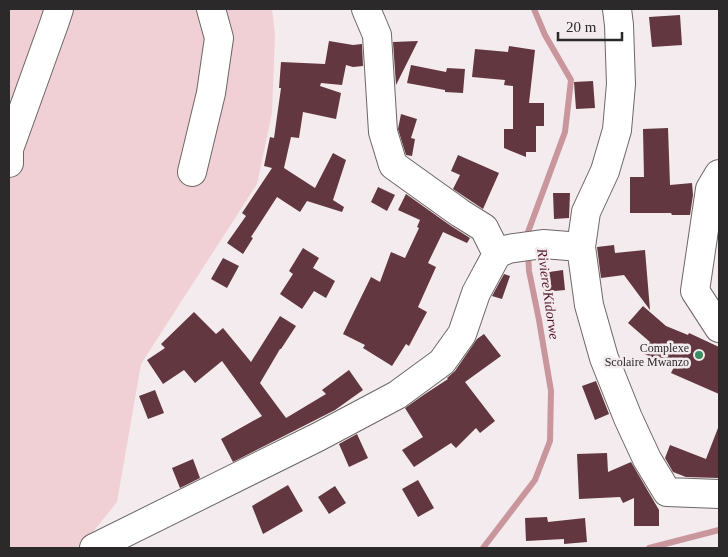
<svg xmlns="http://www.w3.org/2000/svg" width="728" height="557" font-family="Georgia,serif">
<rect width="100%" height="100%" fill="#f3ebed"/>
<path fill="#f1d0d5" d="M 9,9 L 272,9 L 275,35 L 272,113 L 257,184 L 141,364 L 117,502 L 80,548 L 9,548 Z"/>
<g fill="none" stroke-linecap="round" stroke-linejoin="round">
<path stroke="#c9969e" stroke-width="6" d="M 528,239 L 528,232 L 565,132 L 571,80 L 545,35 L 534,9
M 483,548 L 535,480 L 550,441 L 551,391 L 539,320 L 529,271 L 528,252
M 649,548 L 719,530"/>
</g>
<path fill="#62373f" d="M 680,15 L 682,45 L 652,47 L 649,17 Z
M 329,41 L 353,45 L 362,44 L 363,66 L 353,67 L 346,65 L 342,85 L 321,83 L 320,86 L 341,93 L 336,119 L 303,112 L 299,138 L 291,137 L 284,168 L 315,188 L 333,153 L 346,160 L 333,200 L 344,207 L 342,212 L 307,201 L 300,212 L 277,197 L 251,237 L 253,238 L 243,254 L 227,243 L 246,216 L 242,213 L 272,168 L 264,166 L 270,137 L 274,138 L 281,88 L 279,88 L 281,62 L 325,64 Z
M 418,41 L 396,85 L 393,42 Z
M 509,46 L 535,50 L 529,103 L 544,103 L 544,126 L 536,126 L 536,152 L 526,152 L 526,157 L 504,148 L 504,129 L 513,129 L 513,86 L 504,85 L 505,80 L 472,77 L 475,49 L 508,52 Z
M 411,65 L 446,72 L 447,68 L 465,69 L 463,93 L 445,92 L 445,90 L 407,83 Z
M 593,81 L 595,108 L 576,109 L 574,82 Z
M 401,114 L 417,119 L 411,138 L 415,139 L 412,156 L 406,155 L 398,129 Z
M 668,128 L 670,185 L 692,183 L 693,195 L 690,215 L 672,215 L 671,213 L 630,213 L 630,177 L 644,177 L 643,129 Z
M 458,155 L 499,173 L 483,209 L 453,189 L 460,175 L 451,171 Z
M 378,187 L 395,195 L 387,211 L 371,202 Z
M 553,193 L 570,193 L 569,218 L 554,219 Z
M 406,194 L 451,226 L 470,238 L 467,243 L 443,232 L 428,263 L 436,267 L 418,307 L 427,312 L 409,346 L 406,344 L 392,366 L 363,348 L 365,345 L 343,334 L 371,277 L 380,282 L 391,252 L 405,258 L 419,228 L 417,227 L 420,220 L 398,210 Z
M 614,245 L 615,253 L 645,250 L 650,310 L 624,275 L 601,278 L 597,247 Z
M 303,248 L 319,258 L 313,268 L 335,281 L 326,298 L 314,291 L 302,309 L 280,294 L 293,274 L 289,271 Z
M 223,258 L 239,266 L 227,288 L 211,279 Z
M 563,270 L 565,290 L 544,292 L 542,273 Z
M 504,274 L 510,276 L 502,299 L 492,296 Z
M 643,306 L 666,326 L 688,335 L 689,333 L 719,347 L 719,394 L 671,373 L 674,367 L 644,354 L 650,342 L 628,323 Z
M 194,312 L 216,334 L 223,328 L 251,362 L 280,316 L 296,326 L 281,349 L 280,349 L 260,383 L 286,418 L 326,394 L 322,390 L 349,370 L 363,390 L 335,410 L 233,462 L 221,439 L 262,416 L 222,361 L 195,383 L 184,370 L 163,384 L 147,360 L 165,348 L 161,344 Z
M 484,334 L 501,356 L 465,382 L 495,421 L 480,433 L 476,428 L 456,448 L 451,443 L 414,467 L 402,450 L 423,437 L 405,408 L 425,394 L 448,379 L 447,378 L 455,371 L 477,339 Z
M 596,381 L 609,414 L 595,420 L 582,386 Z
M 155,390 L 164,413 L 148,419 L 139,396 Z
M 718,428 L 719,428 L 719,478 L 686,477 L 673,472 L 665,458 L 670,445 L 706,459 Z
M 357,434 L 368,458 L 349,467 L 339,444 Z
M 607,453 L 608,472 L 631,462 L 659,510 L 659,526 L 634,526 L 634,498 L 623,503 L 620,497 L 579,499 L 577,454 Z
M 193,459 L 200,478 L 180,488 L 172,468 Z
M 418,480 L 434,508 L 418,517 L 402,489 Z
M 288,485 L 303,511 L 263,534 L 252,506 Z
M 335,486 L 346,503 L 329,514 L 318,497 Z
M 547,517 L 548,522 L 585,518 L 587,542 L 564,544 L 564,539 L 526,541 L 525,518 Z"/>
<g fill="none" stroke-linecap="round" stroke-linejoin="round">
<g stroke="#6d6667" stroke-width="30">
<path id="minor" d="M 366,9 L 377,35 L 383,132 L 393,165 L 460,213 L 484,228 L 497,254
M 9,163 L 9,149 L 54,24 L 59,9
M 192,172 L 211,93 L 219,38 L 211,9
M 719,174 L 710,189 L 695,291 L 719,328
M 581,247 L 586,212 L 605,171 L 617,130 L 621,84 L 619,25 L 617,9
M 94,548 L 318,437 L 397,395 L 442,362 L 462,334 L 476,293 L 497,254 L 508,249 L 543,244 L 581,247 L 589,305 L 604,358 L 628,418 L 647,459 L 667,492 L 719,494"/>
</g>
<use href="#minor" stroke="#fff" stroke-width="28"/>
</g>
<circle fill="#398e62" stroke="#f3ebed" stroke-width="2" cx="699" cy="355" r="5"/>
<g text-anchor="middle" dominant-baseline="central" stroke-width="5" stroke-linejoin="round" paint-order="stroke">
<g font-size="12" fill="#2c292a" stroke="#f3ebed" text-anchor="end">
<text x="689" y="348">Complexe<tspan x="689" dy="14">Scolaire Mwanzo</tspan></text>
</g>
<g font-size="14" font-style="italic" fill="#521425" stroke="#f3ebed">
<text transform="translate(548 294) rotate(82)">Riviere Kidorwe</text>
</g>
</g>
<rect width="728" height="557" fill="none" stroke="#2c292a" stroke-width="20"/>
<path d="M558 32v8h64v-8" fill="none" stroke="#2c292a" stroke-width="2.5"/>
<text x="566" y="32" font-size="15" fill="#2c292a" stroke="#f3ebed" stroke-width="4" paint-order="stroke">20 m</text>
</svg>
